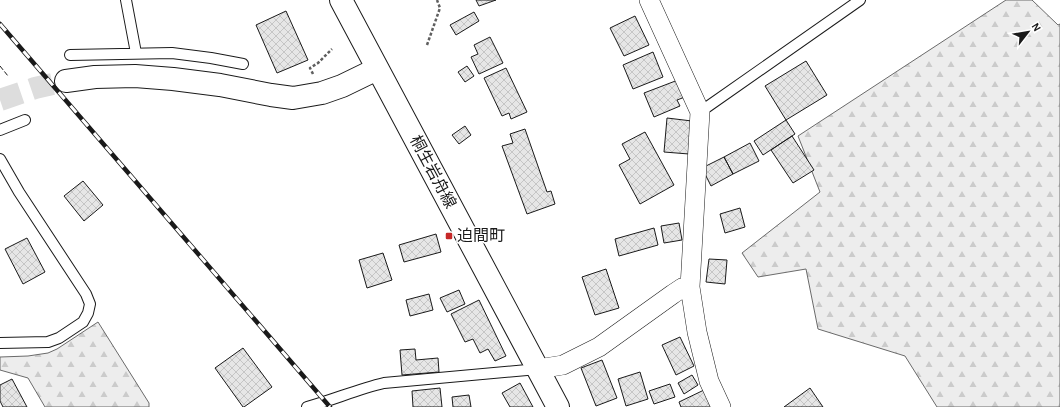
<svg xmlns="http://www.w3.org/2000/svg" width="1060" height="407" font-family="'Alegreya Sans','Noto Sans JP',sans-serif">
<defs>
<pattern id="forest-firs" width="22" height="20" patternUnits="userSpaceOnUse"><rect width="22" height="20" fill="#ededed"/><path d="M5 1l3.5 6h-7zM16 11l3.5 6h-7z" fill="#cbcbcb"/></pattern>
<pattern id="building-cross-hatch" width="8" height="8" patternUnits="userSpaceOnUse"><rect width="8" height="8" fill="#e6e6e6"/><path d="M0 0l8 8M0 8l8-8" fill="none" stroke="#c5c5c5"/></pattern>
</defs>
<rect width="100%" height="100%" fill="#fff"/>
<path fill="url(#forest-firs)" stroke="#6a6a6a" d="M 1006,0 L 1032,0 L 1058,25 L 1060,24 L 1060,407 L 937,407 L 905,356 L 818,329 L 806,269 L 758,277 L 742,253 L 820,192 L 798,136 Z
M 98,322 L 149,403 L 149,407 L 45,407 L 28,378 L 0,370 L 0,357 L 28,356 L 48,353 L 57,349 Z"/>
<path fill="url(#building-cross-hatch)" stroke="#1a1a1a" d="M 476,0 L 496,0 L 479,6 Z
M 286,11 L 308,60 L 277,73 L 256,25 Z
M 474,12 L 479,21 L 456,35 L 450,25 Z
M 635,16 L 649,45 L 624,56 L 610,28 Z
M 490,37 L 503,63 L 479,74 L 471,57 L 478,54 L 474,45 Z
M 653,52 L 663,77 L 633,89 L 623,65 Z
M 806,61 L 827,95 L 786,120 L 765,86 Z
M 467,66 L 474,76 L 465,82 L 458,72 Z
M 506,68 L 527,112 L 511,119 L 509,113 L 502,116 L 484,78 Z
M 678,80 L 685,97 L 677,100 L 680,106 L 654,117 L 644,93 Z
M 667,118 L 692,121 L 689,154 L 664,152 Z
M 786,120 L 795,134 L 763,155 L 754,141 Z
M 465,126 L 471,135 L 459,144 L 452,135 Z
M 525,129 L 547,192 L 551,191 L 555,204 L 527,214 L 502,146 L 513,143 L 510,134 Z
M 645,132 L 674,185 L 640,204 L 619,165 L 630,159 L 622,144 Z
M 792,136 L 814,170 L 793,183 L 771,150 Z
M 750,143 L 759,161 L 733,174 L 724,157 Z
M 724,157 L 733,174 L 711,186 L 702,168 Z
M 83,181 L 103,205 L 84,221 L 64,196 Z
M 740,208 L 745,227 L 725,233 L 720,214 Z
M 679,223 L 682,240 L 664,243 L 661,226 Z
M 654,228 L 658,245 L 619,256 L 615,239 Z
M 436,234 L 441,252 L 404,262 L 399,245 Z
M 27,238 L 45,272 L 23,284 L 5,249 Z
M 383,253 L 392,280 L 367,288 L 359,260 Z
M 709,259 L 727,260 L 725,284 L 706,282 Z
M 606,269 L 619,308 L 595,315 L 582,277 Z
M 459,290 L 465,304 L 447,312 L 440,298 Z
M 429,294 L 433,310 L 410,316 L 406,300 Z
M 479,300 L 506,356 L 495,361 L 488,349 L 480,353 L 473,339 L 465,342 L 451,314 Z
M 680,337 L 694,366 L 676,375 L 662,345 Z
M 243,348 L 272,387 L 244,407 L 243,407 L 215,368 Z
M 415,349 L 416,360 L 438,358 L 439,372 L 402,375 L 400,350 Z
M 602,360 L 617,398 L 596,406 L 581,368 Z
M 640,372 L 648,399 L 626,406 L 618,379 Z
M 692,375 L 698,385 L 684,394 L 678,383 Z
M 12,379 L 27,407 L 3,407 L 0,401 L 0,385 Z
M 520,383 L 533,407 L 510,407 L 502,393 Z
M 670,384 L 675,397 L 654,404 L 649,391 Z
M 440,388 L 442,407 L 413,407 L 412,391 Z
M 810,388 L 823,407 L 784,407 Z
M 704,390 L 711,407 L 681,407 L 679,402 Z
M 469,395 L 471,407 L 453,407 L 452,397 Z"/>
<g fill="none" stroke-linecap="round" stroke-linejoin="round">
<path stroke="#ddd" stroke-width="22" stroke-dasharray="22 11" stroke-linecap="butt" d="M 0,100 L 35,88 L 66,81"/>
<g stroke="#1a1a1a" stroke-width="12">
<path id="service" d="M 126,0 L 136,53
M 70,55 L 172,53 L 211,58 L 243,64
M 700,112 L 860,0
M 0,130 L 25,120
M 0,159 L 19,192 L 86,294 L 90,304 L 88,313 L 83,322 L 59,338 L 48,342 L 0,343
M 307,407 C 333,400 358,389 384,383 L 538,369"/>
</g>
<g stroke="#1a1a1a" stroke-width="20">
<path id="minor" d="M 649,0 L 700,112 L 690,287 L 697,332 L 709,381 L 721,407
M 538,369 L 563,365 L 599,347 L 673,294 L 682,288 L 690,287"/>
</g>
<g stroke="#1a1a1a" stroke-width="24">
<path id="tertiary" d="M 66,81 L 95,77 L 135,76 L 173,79 L 220,85 L 271,95 L 293,98 L 322,93 L 342,86 L 377,69"/>
</g>
<g stroke="#1a1a1a" stroke-width="24">
<path id="primary" d="M 341,0 L 558,407"/>
</g>
<path stroke="#5f5f5f" stroke-width="2.5" stroke-dasharray="3 2" stroke-linecap="butt" d="M 427,45 L 440,8 L 437,0
M 313,74 L 310,68 L 318,63 L 332,49"/>
<use href="#service" stroke="#fff" stroke-width="10"/>
<use href="#minor" stroke="#fff" stroke-width="19"/>
<use href="#tertiary" stroke="#fff" stroke-width="22"/>
<use href="#primary" stroke="#fff" stroke-width="22"/>
<g stroke="#1a1a1a" stroke-width="4.5">
<path id="rail" d="M 0,24 L 330,407"/>
</g>
<use href="#rail" stroke="#fff" stroke-width="3" stroke-dasharray="9" stroke-linecap="butt"/>
<path stroke="#1a1a1a" stroke-width="1" stroke-dasharray="5 2" stroke-linecap="butt" d="M 0,66 L 8,76"/>
</g>
<rect fill="#c62828" stroke="#fff" stroke-width="1.5" x="445" y="232" width="8" height="8" rx="2"/>
<g text-anchor="middle" dominant-baseline="central" stroke-width="3" stroke-linejoin="round" paint-order="stroke">
<g font-size="16" fill="#1a1a1a" stroke="#fff">
<text transform="translate(433 172) rotate(62)">桐生岩舟線</text>
</g>
<g font-size="16" fill="#1a1a1a" stroke="#fff" text-anchor="start">
<text x="457" y="236">迫間町</text>
</g>
</g>
<g transform="translate(1028 32) rotate(59)" stroke="#ffffff" stroke-width="3" paint-order="stroke">
<path d="M0-3L7 15L0 10L-7 15Z" fill="#1a1a1a"/>
<text y="-6" font-size="11" font-weight="bold" text-anchor="middle" fill="#1a1a1a">N</text>
</g>
</svg>
